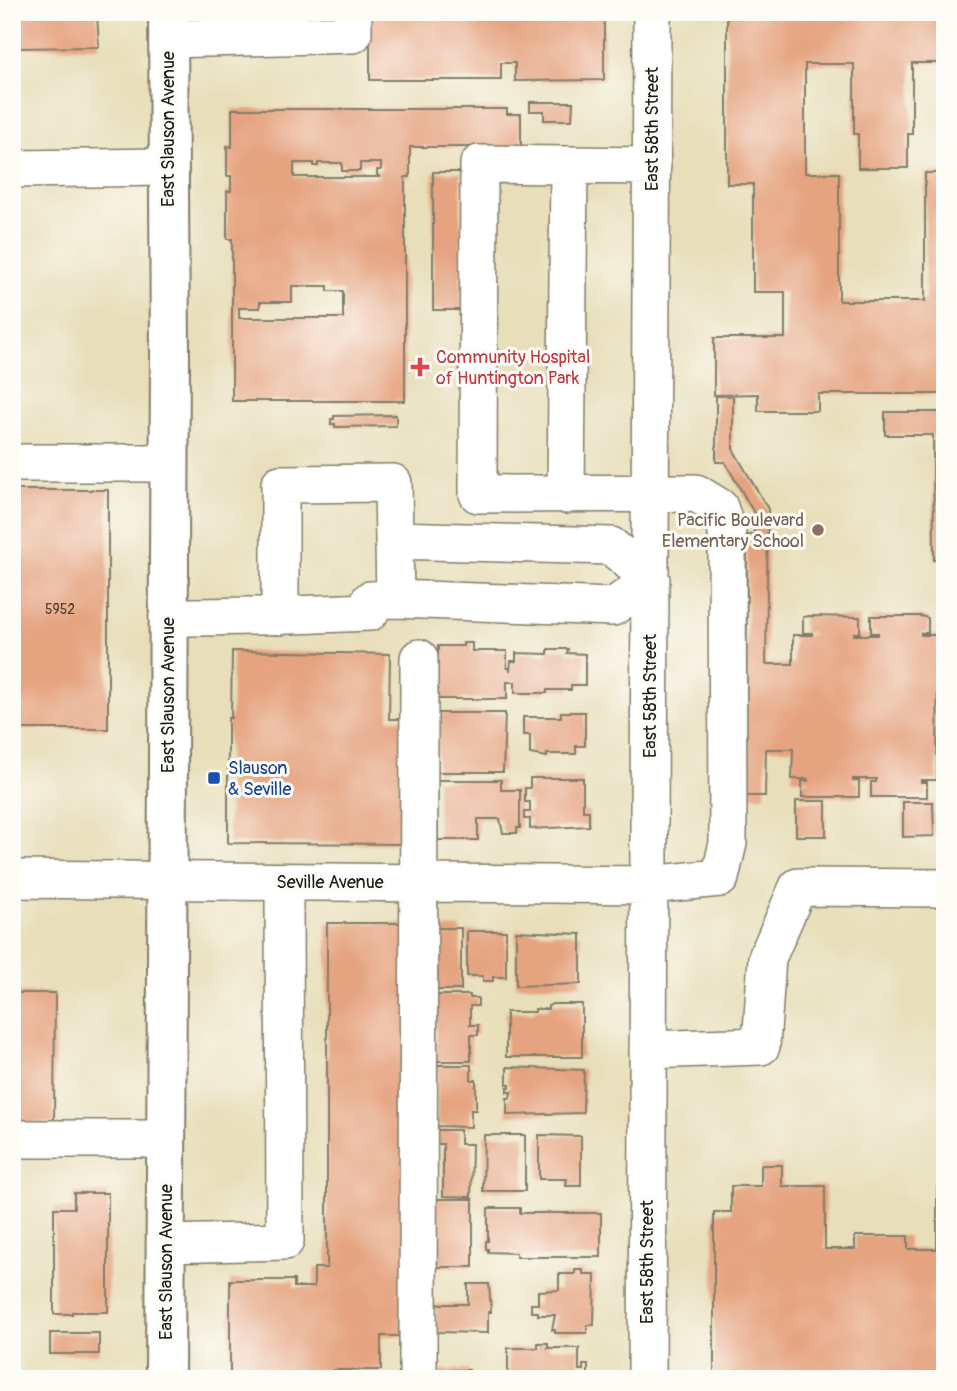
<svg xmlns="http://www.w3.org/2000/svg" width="957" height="1391" font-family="Pangolin,sans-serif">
<rect width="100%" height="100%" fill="#fdfcf7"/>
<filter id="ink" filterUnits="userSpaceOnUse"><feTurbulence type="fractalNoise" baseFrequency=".0143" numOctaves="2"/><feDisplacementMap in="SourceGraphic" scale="14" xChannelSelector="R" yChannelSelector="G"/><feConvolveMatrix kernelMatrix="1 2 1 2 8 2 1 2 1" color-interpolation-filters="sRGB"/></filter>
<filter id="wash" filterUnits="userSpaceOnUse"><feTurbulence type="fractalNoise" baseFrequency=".00686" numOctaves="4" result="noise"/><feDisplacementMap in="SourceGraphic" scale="28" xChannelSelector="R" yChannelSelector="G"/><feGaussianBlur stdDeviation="1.57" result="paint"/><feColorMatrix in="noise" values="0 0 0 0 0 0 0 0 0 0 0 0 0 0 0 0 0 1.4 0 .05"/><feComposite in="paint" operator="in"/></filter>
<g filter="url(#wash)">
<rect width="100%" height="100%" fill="#e8deb9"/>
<g id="blocks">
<path fill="#e5a37f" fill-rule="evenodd" d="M 12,12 L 97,12 L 99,47 L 12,48 Z
M 238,12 L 339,12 L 339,22 L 238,26 Z
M 370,12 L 604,12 L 604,80 L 515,81 L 515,63 L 501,63 L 501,80 L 370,80 Z
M 727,12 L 945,12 L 945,63 L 912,63 L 912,134 L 908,134 L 908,168 L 858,168 L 858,134 L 854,134 L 854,64 L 805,64 L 805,173 L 839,173 L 839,301 L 925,301 L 925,173 L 945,173 L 945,394 L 818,394 L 818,411 L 758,411 L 758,394 L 714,395 L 714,338 L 785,338 L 785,292 L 753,292 L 753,184 L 727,184 Z
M 530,102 L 573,102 L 572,120 L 544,120 L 544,111 L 530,111 Z
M 232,109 L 507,109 L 507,114 L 521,114 L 521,147 L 410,147 L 410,177 L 405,177 L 405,401 L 232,401 L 232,239 L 227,239 L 227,191 L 231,191 L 231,176 L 227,176 L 227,146 L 232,147 ZM 294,163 L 314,163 L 314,166 L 318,166 L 318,163 L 342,163 L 342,171 L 360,171 L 360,163 L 381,163 L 381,170 L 377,170 L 377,175 L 381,177 L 294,177 ZM 292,286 L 328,286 L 328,291 L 343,291 L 343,318 L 239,318 L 239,308 L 260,308 L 260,302 L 292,302 Z
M 433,172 L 461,172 L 461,310 L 433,310 Z
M 716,396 L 733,396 L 733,449 L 768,509 L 766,664 L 793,664 L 793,635 L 812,635 L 812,633 L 803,633 L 803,617 L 809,616 L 860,617 L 860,633 L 854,633 L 854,635 L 878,635 L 878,633 L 871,633 L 871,616 L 921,616 L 928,618 L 928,633 L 921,633 L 921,635 L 938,635 L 937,780 L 921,780 L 921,782 L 927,782 L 927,797 L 871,797 L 871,782 L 876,782 L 876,779 L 853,779 L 853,781 L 859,781 L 859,797 L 802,797 L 802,781 L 808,781 L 808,779 L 792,779 L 793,749 L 766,749 L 765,796 L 746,796 L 747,535 L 754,535 L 754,513 L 725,462 L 716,462 Z
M 885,412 L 945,412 L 945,560 L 934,560 L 933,435 L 885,435 Z
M 396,415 L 396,426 L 335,427 L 335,424 L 331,424 L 331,419 L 334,419 L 334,416 Z
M 12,490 L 108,490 L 108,729 L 12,729 Z
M 463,643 L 472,643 L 472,651 L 507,651 L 507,668 L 510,668 L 510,671 L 511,661 L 516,661 L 516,653 L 548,654 L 548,649 L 568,649 L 567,653 L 585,654 L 585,685 L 571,685 L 571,690 L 547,690 L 547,693 L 515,693 L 515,682 L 507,682 L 507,699 L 438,699 L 438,646 L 463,646 Z
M 232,651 L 390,654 L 389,719 L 409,719 L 409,844 L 228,843 L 228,718 L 231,718 Z
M 561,712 L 585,712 L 585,746 L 576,746 L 576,754 L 547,754 L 547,757 L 530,754 L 530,735 L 523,735 L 523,717 L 561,717 Z
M 434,713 L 505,713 L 503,772 L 437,772 L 437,727 L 434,725 Z
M 530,778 L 583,778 L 583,811 L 589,811 L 589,826 L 530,829 L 530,819 L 524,819 L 524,812 L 530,812 L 530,802 L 525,802 L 525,788 L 530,788 Z
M 437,780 L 501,780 L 501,790 L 520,790 L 520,828 L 517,828 L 517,833 L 503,833 L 500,819 L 478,819 L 478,840 L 438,840 Z
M 796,801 L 826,801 L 826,836 L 796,836 Z
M 903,802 L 933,802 L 934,836 L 903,837 Z
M 327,923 L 407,923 L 407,1336 L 381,1336 L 381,1370 L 334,1370 L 334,1379 L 230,1379 L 230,1280 L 294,1280 L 294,1287 L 314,1287 L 314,1268 L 327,1268 Z
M 437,928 L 461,928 L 461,990 L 437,990 Z
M 467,931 L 506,931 L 506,977 L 493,977 L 493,981 L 483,981 L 483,976 L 467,976 Z
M 516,931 L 581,934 L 581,984 L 516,986 Z
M 12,993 L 55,993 L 54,1123 L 12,1123 Z
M 436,995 L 470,995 L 470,998 L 478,998 L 478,1006 L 470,1006 L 470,1025 L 478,1025 L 478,1035 L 471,1035 L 471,1061 L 436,1061 Z
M 552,1004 L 582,1004 L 582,1057 L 506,1057 L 506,1012 L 535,1012 L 535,1009 L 548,1009 L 548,1006 Z
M 437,1065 L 471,1065 L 471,1080 L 476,1080 L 476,1110 L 471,1110 L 471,1127 L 437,1126 Z
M 507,1067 L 584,1070 L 583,1113 L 507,1115 L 507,1098 L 510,1098 L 511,1092 L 507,1092 L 507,1087 L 510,1087 L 510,1084 L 507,1084 Z
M 437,1130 L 460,1130 L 460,1144 L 472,1144 L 471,1197 L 443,1196 L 443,1144 L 437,1144 Z
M 484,1135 L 525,1135 L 525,1191 L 483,1191 Z
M 539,1135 L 581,1136 L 581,1186 L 566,1186 L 567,1179 L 539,1179 Z
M 761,1165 L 782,1165 L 782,1186 L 825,1186 L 825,1249 L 855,1249 L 855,1236 L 908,1236 L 908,1249 L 937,1249 L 937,1187 L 945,1187 L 945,1379 L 714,1379 L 714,1212 L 731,1212 L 731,1186 L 761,1186 Z
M 74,1193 L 108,1193 L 108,1312 L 72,1312 L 72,1314 L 54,1314 L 54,1208 L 74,1208 Z
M 435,1199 L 473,1199 L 473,1267 L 434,1267 Z
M 488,1208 L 520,1208 L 520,1213 L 601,1213 L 601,1257 L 516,1257 L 516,1253 L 488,1252 L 488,1249 L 486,1249 L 486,1241 L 488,1241 Z
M 575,1270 L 583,1270 L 583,1274 L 595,1274 L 594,1325 L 587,1325 L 587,1333 L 555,1333 L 555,1330 L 552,1330 L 555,1315 L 538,1315 L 538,1312 L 531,1312 L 531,1304 L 538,1304 L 538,1291 L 559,1290 L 559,1274 L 575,1274 Z
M 468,1284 L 489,1284 L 491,1312 L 488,1312 L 488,1333 L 436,1332 L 436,1304 L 468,1304 Z
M 50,1333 L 99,1333 L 99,1354 L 50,1354 Z
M 538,1343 L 548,1343 L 548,1348 L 579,1348 L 579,1370 L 583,1370 L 583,1365 L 588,1365 L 588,1379 L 508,1379 L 508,1348 L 538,1348 Z
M 441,1370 L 469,1370 L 469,1379 L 441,1379 Z"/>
</g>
</g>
<g filter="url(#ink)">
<use href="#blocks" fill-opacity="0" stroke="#827d6a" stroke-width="2"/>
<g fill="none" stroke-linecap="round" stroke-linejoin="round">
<g stroke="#827d6a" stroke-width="40">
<path id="minor" d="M 168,39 L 353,34 L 353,12
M 12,169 L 169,167
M 12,463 L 169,463
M 566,495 L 569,165
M 395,540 L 611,546 L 651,580
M 395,599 L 613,607 L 651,580
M 168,617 C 235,617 303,615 370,612 L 370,600 L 395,599 L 393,483 L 280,484 L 280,616
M 12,879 L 648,885 L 720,878 L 728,843 L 727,531 L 719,507 L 696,493 L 478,494 L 479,164 L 652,166
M 648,1050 L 761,1046 L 767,958 L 798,887 L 945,888
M 12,1139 L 166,1139
M 166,1244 L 285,1241 L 284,882
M 418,1379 L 419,658
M 647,1379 L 652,12"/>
</g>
<g stroke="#827d6a" stroke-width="42">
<path id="major" d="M 165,1379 L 170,356 L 168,12"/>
</g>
<use href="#minor" stroke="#fff" stroke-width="37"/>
<use href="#major" stroke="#fff" stroke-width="38"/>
</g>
</g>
<path fill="#e0444e" stroke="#fdfcf7" stroke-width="2.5" d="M416.5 356.5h7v7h7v7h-7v7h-7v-7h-7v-7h7z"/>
<circle fill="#8d6e63" stroke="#fdfcf7" stroke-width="2.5" cx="818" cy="530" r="7"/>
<rect fill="#1a4fb4" stroke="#fdfcf7" stroke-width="2.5" x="207" y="771" width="14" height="14" rx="3.5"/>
<g text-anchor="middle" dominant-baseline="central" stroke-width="6" stroke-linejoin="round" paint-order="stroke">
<g font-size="14" fill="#4e3e35">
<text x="60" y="609">5952</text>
</g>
<g font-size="18" fill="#1c1c1c" stroke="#fdfcf7">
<text transform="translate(168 129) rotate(-90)">East Slauson Avenue</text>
<text transform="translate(652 129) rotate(-90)">East 58th Street</text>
<text transform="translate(168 695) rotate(-90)">East Slauson Avenue</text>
<text transform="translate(650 696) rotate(-90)">East 58th Street</text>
<text x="330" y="882">Seville Avenue</text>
<text transform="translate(166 1262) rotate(-90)">East Slauson Avenue</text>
<text transform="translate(647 1262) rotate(-90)">East 58th Street</text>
</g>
<g font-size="18" fill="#be3a42" stroke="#fdfcf7" text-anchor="start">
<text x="436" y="357">Community Hospital<tspan x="436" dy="21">of Huntington Park</tspan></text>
</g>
<g font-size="18" fill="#785e54" stroke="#fdfcf7" text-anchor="end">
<text x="804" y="520">Pacific Boulevard<tspan x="804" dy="21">Elementary School</tspan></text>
</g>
<g font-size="18" fill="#164399" stroke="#fdfcf7" text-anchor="start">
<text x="228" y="768">Slauson<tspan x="228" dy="21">&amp; Seville</tspan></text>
</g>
</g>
<rect width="957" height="1391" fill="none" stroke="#fdfcf7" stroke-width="42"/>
</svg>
